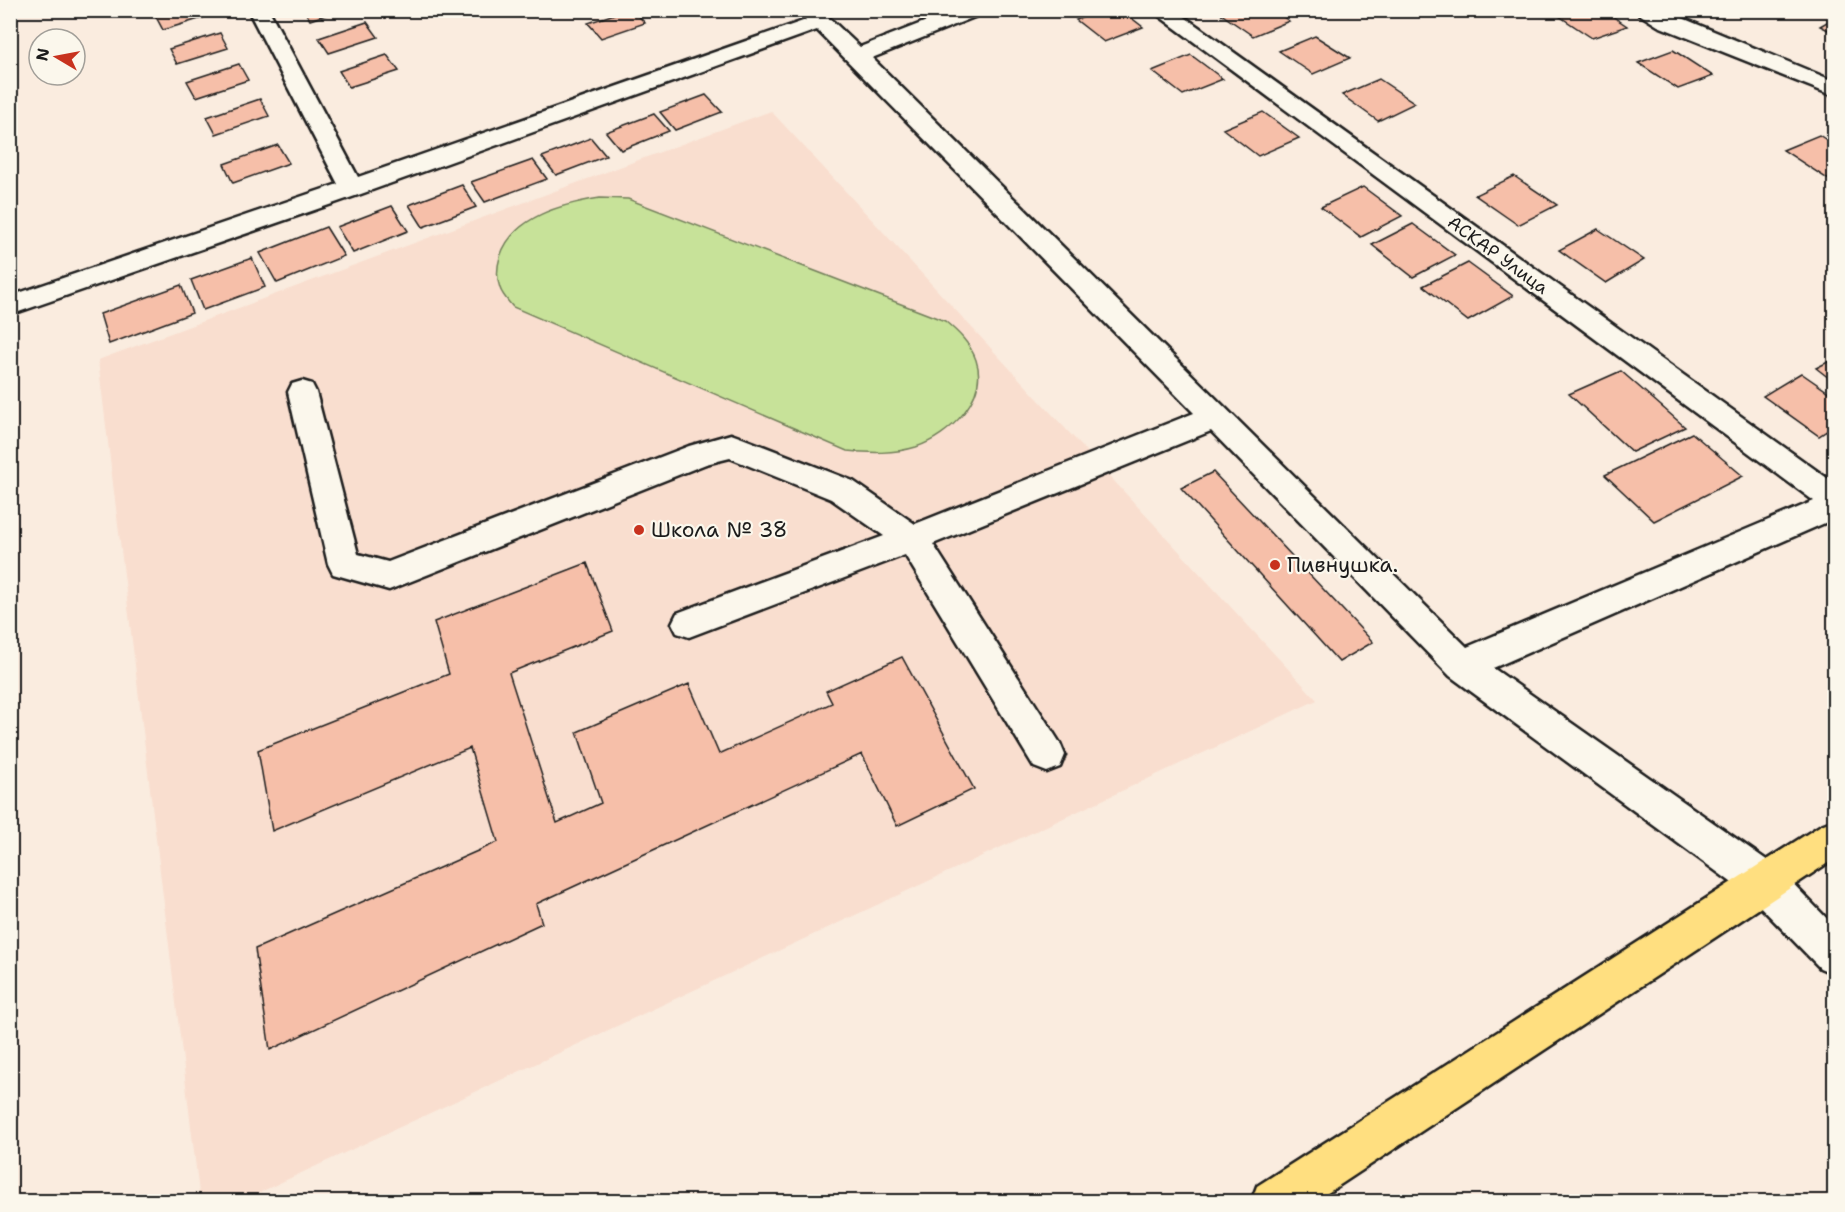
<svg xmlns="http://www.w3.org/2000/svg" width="1845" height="1212" font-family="'Shantell Sans',sans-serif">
<rect width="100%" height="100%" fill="#faecdf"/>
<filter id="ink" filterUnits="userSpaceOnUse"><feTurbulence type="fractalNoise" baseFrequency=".0167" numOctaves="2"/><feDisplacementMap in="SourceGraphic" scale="12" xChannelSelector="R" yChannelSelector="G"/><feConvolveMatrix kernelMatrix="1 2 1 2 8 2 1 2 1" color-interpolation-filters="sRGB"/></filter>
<g filter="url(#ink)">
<path fill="#f9decf" d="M 771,111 L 1317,700 L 241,1201 L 200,1201 L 98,360 Z"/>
<path fill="#c7e299" stroke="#727f5a" stroke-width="1.5" d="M 600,198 L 628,199 L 945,321 C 958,332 970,343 976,360 C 989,398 949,436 916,447 C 893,454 871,453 847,451 L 513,307 C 509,302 502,295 500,288 C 496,277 497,267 500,257 C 513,216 563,204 600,198 Z"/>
<path fill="#f6bfa9" stroke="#1c1c1c" stroke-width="1.5" d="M 171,10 L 209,10 L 212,15 L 163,30 L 155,15 Z
M 304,10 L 340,10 L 310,20 Z
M 626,10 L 633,10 L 645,23 L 601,38 L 588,23 Z
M 1102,10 L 1121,10 L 1143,27 L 1104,42 L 1076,20 Z
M 1231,10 L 1273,10 L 1289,21 L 1253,36 L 1221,14 Z
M 1568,10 L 1603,10 L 1627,26 L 1592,38 L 1556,14 Z
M 1834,18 L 1834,33 L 1820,26 Z
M 367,22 L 378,37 L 329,53 L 319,38 Z
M 220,33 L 228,48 L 177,64 L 169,49 Z
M 1315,36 L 1350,58 L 1313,74 L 1279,51 Z
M 1673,50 L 1713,76 L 1678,89 L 1638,63 Z
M 387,55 L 399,71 L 349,87 L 339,71 Z
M 1191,55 L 1223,79 L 1183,95 L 1152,71 Z
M 239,64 L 248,80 L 196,97 L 187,81 Z
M 1379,79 L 1415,103 L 1378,121 L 1342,95 Z
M 706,95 L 722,112 L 675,130 L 660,112 Z
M 260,99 L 269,116 L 216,134 L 207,117 Z
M 1263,112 L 1299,138 L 1258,156 L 1223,129 Z
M 654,114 L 669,131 L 621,150 L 606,132 Z
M 1819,135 L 1834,145 L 1834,178 L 1829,180 L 1783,150 Z
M 591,138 L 606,156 L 556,175 L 542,157 Z
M 278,145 L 289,163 L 233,183 L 224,164 Z
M 533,160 L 547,179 L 485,202 L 471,182 Z
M 1514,176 L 1557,205 L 1518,225 L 1475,195 Z
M 462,185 L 476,207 L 423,227 L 409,205 Z
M 1363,187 L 1402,216 L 1361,237 L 1321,207 Z
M 392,206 L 408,231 L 353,253 L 337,227 Z
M 1413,224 L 1455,255 L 1413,277 L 1372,245 Z
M 326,227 L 344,256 L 277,283 L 260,253 Z
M 1598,229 L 1644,260 L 1606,283 L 1559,250 Z
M 252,258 L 265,287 L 203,310 L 191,280 Z
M 1468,263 L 1513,296 L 1468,321 L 1423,286 Z
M 181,285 L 192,313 L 109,344 L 100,314 Z
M 1834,359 L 1834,382 L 1816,368 Z
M 1621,371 L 1685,427 L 1632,452 L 1569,394 Z
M 1801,373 L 1834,396 L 1834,426 L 1819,436 L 1763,396 Z
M 1692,433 L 1743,476 L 1654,521 L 1605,475 Z
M 1213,472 L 1373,642 L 1339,662 L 1181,488 Z
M 587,563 L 613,631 L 509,673 L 557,823 L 601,803 L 577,732 L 689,684 L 719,754 L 832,703 L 826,691 L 902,657 L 974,789 L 897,826 L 862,754 L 536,904 L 542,923 L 270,1050 L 255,949 L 498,842 L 470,748 L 272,831 L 258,750 L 449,674 L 434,622 Z"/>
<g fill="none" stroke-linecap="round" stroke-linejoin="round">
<g stroke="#1c1c1c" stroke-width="5">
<path id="minor" d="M 248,10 L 269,10 L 358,177 L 806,20 L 798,10 L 821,10 L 860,47 L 955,10 L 985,10 L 982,14 L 872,58 L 1467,647 L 1814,501 L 1151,10 L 1175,10 L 1834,483 L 1834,519 L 1493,668 L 1778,868 L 1834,926 L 1834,974 L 1820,968 L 1750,896 L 1450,676 L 1211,431 L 933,544 L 1060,743 L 1065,755 L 1060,767 L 1047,772 L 1034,767 L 905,555 L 689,637 L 677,633 L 672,623 L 677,613 L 884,536 L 831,499 L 730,458 L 706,464 L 389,590 L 333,574 L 328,564 L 288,392 L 292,384 L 302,381 L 312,384 L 316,392 L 358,554 L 388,562 L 689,446 L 731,434 L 742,438 L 853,481 L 915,524 L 1194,413 L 817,30 L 361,194 L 10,315 L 10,296 L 338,184 Z
M 1636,10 L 1663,10 L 1834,81 L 1834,96 L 1658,26 L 1639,14 Z"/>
</g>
<g stroke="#1c1c1c" stroke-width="5">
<path id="highway" d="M 1834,820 L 1834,859 L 1314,1202 L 1251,1202 L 1257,1186 L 1821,825 Z"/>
</g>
<use href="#minor" fill="#fbf7ec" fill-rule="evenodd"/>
<use href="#highway" fill="#ffdf80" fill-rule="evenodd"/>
</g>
</g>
<g fill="#c8321e" stroke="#fbf7ec" stroke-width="2">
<circle cx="639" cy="530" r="6"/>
<circle cx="1275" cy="565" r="6"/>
</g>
<g text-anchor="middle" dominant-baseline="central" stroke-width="4.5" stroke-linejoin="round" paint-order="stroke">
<g font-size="18" fill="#1c1c1c" stroke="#fbf7ec">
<text transform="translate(1498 255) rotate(36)">АСКАР Улица</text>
</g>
<g font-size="21" fill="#1c1c1c" stroke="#fbf7ec" text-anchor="start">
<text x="651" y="530">Школа № 38</text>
<text x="1287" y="565">Пивнушка.</text>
</g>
</g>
<rect width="1845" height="1212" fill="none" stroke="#fbf7ec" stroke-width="36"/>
<rect x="18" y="18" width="1809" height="1176" fill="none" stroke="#1c1c1c" stroke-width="2" filter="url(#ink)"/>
<g transform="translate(57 57) rotate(280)"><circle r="28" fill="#fbf7ec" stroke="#a29f99" stroke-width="1.5"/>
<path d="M0-4.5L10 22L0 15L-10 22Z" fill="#c8321e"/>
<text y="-9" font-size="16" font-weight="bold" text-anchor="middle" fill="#1c1c1c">N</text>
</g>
</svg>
